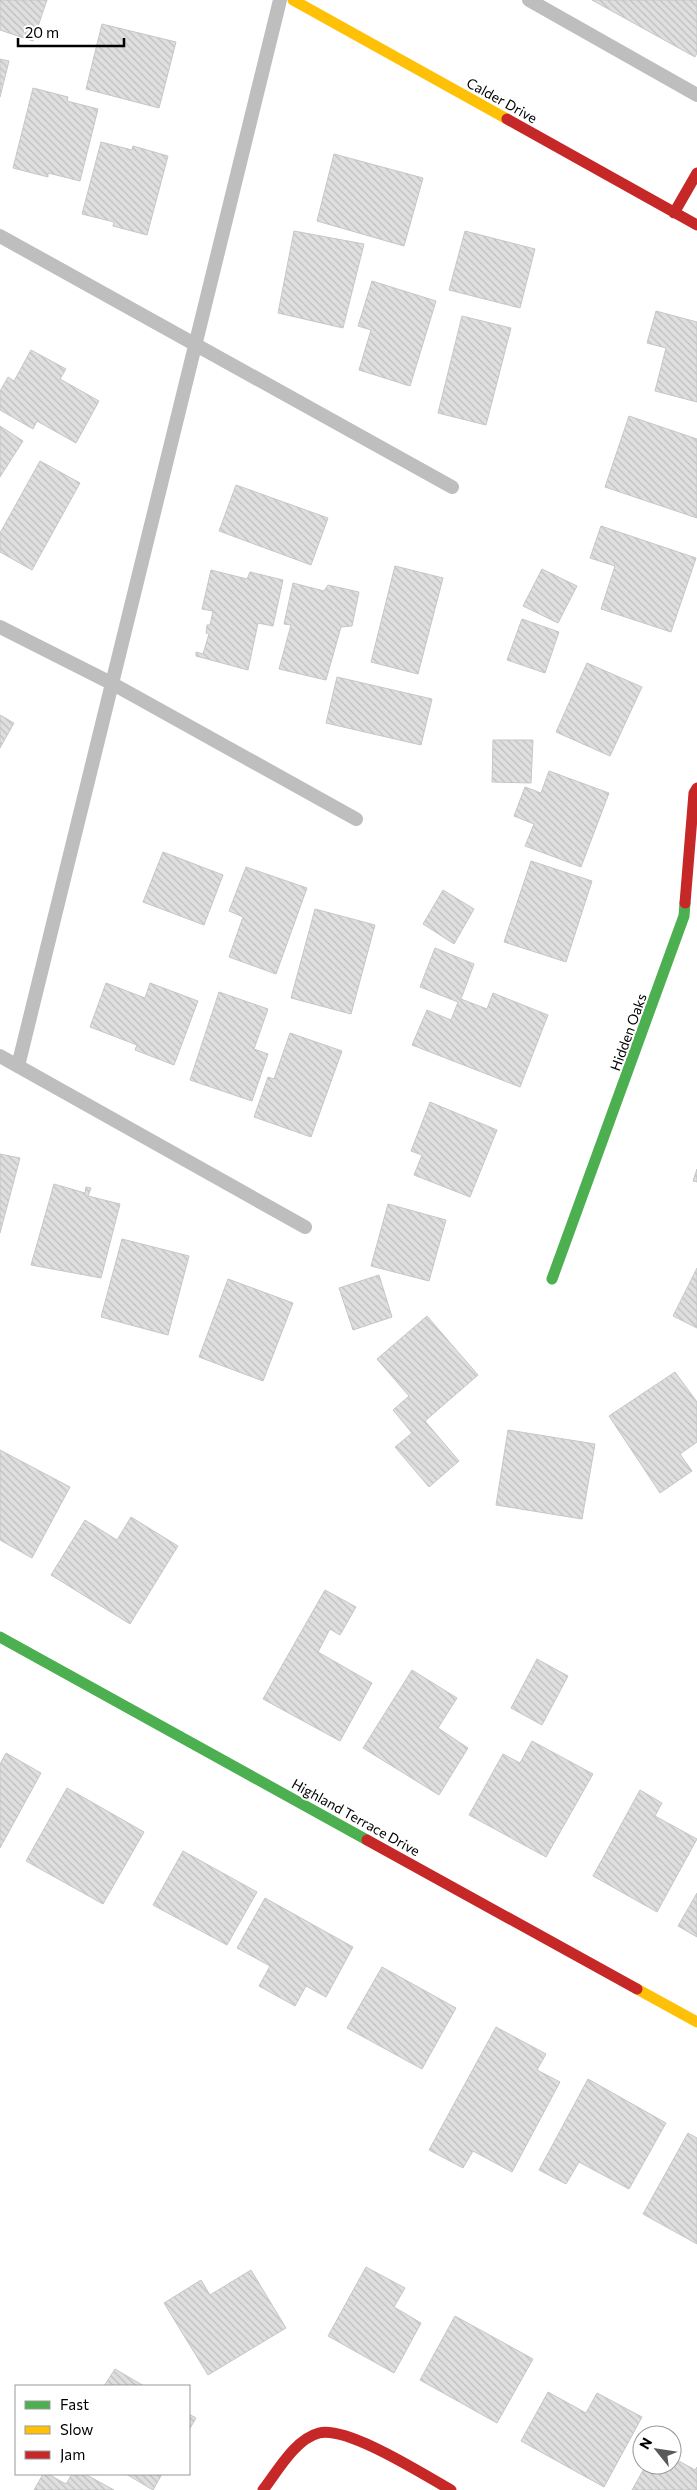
<svg xmlns="http://www.w3.org/2000/svg" width="697" height="2490" font-family="Commissioner,sans-serif">
<defs>
<pattern id="building-back-hatch" width="6" height="6" patternUnits="userSpaceOnUse" patternTransform="scale(1.25)"><rect width="6" height="6" fill="#dfdfdf"/><path d="M-1 5l2 2M0 0l6 6M5-1l2 2" fill="none" stroke="#bebebe"/></pattern>
</defs>
<rect width="100%" height="100%" fill="#fff"/>
<path fill="url(#building-back-hatch)" stroke="#c7c7c7" d="M 0,0 L 47,0 L 33,41 L 0,30 Z
M 592,0 L 697,0 L 697,53 L 695,57 Z
M 102,24 L 176,42 L 159,108 L 86,89 Z
M 0,59 L 9,61 L 0,97 Z
M 33,88 L 68,97 L 67,101 L 98,109 L 80,181 L 48,173 L 48,177 L 13,168 Z
M 101,142 L 132,150 L 133,146 L 168,156 L 147,235 L 113,226 L 114,222 L 82,214 Z
M 334,154 L 423,178 L 404,246 L 317,221 Z
M 294,231 L 364,244 L 343,328 L 278,313 Z
M 465,231 L 535,249 L 520,308 L 449,290 Z
M 372,281 L 436,301 L 410,386 L 359,370 L 371,330 L 358,326 Z
M 656,311 L 697,322 L 697,402 L 655,391 L 666,348 L 647,343 Z
M 462,316 L 511,328 L 486,425 L 438,413 Z
M 31,350 L 66,369 L 60,379 L 99,401 L 76,443 L 37,421 L 33,429 L 0,410 L 0,391 L 8,377 L 14,381 Z
M 629,416 L 697,439 L 697,518 L 605,487 Z
M 0,426 L 23,441 L 0,477 Z
M 40,461 L 80,483 L 32,570 L 0,552 L 0,533 Z
M 236,485 L 328,518 L 311,565 L 219,531 Z
M 601,526 L 696,558 L 671,632 L 601,609 L 615,566 L 590,558 Z
M 395,566 L 443,578 L 418,674 L 371,662 Z
M 542,569 L 577,586 L 558,623 L 523,606 Z
M 211,570 L 247,579 L 250,572 L 283,580 L 273,626 L 258,623 L 248,670 L 196,656 L 196,652 L 203,654 L 209,634 L 206,633 L 207,625 L 210,625 L 213,611 L 202,609 Z
M 293,583 L 324,591 L 328,585 L 359,592 L 352,626 L 341,627 L 326,680 L 279,669 L 291,625 L 284,624 Z
M 522,619 L 559,632 L 545,673 L 507,660 Z
M 587,663 L 642,687 L 610,756 L 556,732 Z
M 337,677 L 432,699 L 421,745 L 326,723 Z
M 0,715 L 14,723 L 0,748 Z
M 493,740 L 533,740 L 531,783 L 492,782 Z
M 549,771 L 609,793 L 581,867 L 525,846 L 534,824 L 514,816 L 525,787 L 541,793 Z
M 163,852 L 223,875 L 204,925 L 143,902 Z
M 531,861 L 592,881 L 566,962 L 504,942 Z
M 246,867 L 307,888 L 276,974 L 229,957 L 243,917 L 229,911 Z
M 443,890 L 474,909 L 454,944 L 423,924 Z
M 315,909 L 375,925 L 351,1014 L 291,998 Z
M 435,948 L 474,964 L 461,999 L 487,1009 L 493,993 L 548,1015 L 520,1087 L 412,1045 L 427,1010 L 451,1020 L 458,1002 L 420,987 Z
M 106,983 L 145,998 L 150,983 L 198,1001 L 174,1065 L 135,1050 L 137,1045 L 90,1027 Z
M 219,992 L 268,1009 L 254,1049 L 268,1054 L 252,1101 L 190,1080 Z
M 290,1033 L 342,1051 L 311,1137 L 254,1117 L 268,1077 L 274,1079 Z
M 430,1102 L 497,1130 L 470,1197 L 414,1175 L 422,1155 L 411,1151 Z
M 0,1154 L 20,1158 L 0,1233 Z
M 697,1169 L 697,1182 L 693,1181 Z
M 54,1184 L 85,1193 L 86,1187 L 91,1188 L 88,1196 L 120,1204 L 101,1278 L 31,1265 Z
M 388,1204 L 446,1220 L 429,1281 L 371,1266 Z
M 122,1239 L 189,1256 L 168,1335 L 101,1317 Z
M 697,1268 L 697,1328 L 673,1316 Z
M 379,1275 L 392,1317 L 353,1330 L 339,1288 Z
M 228,1279 L 293,1303 L 263,1381 L 199,1357 Z
M 427,1316 L 478,1375 L 425,1421 L 459,1461 L 429,1487 L 395,1447 L 412,1433 L 393,1410 L 409,1396 L 377,1359 Z
M 675,1372 L 697,1402 L 697,1442 L 680,1454 L 692,1471 L 660,1493 L 609,1416 Z
M 508,1430 L 595,1444 L 582,1519 L 496,1505 Z
M 0,1450 L 70,1487 L 32,1558 L 0,1540 Z
M 131,1517 L 178,1546 L 130,1624 L 51,1575 L 85,1520 L 117,1540 Z
M 325,1590 L 356,1607 L 340,1635 L 330,1629 L 318,1652 L 372,1683 L 340,1741 L 263,1699 Z
M 537,1659 L 568,1676 L 542,1725 L 511,1708 Z
M 412,1670 L 457,1698 L 438,1728 L 468,1748 L 439,1795 L 363,1748 Z
M 532,1741 L 593,1774 L 546,1857 L 469,1815 L 503,1754 L 520,1763 Z
M 6,1753 L 41,1773 L 0,1848 L 0,1764 Z
M 67,1788 L 144,1832 L 103,1904 L 26,1861 Z
M 640,1790 L 662,1803 L 655,1816 L 697,1839 L 657,1912 L 593,1876 Z
M 183,1851 L 257,1892 L 227,1945 L 153,1905 Z
M 697,1893 L 697,1937 L 678,1926 Z
M 265,1898 L 353,1947 L 326,1997 L 306,1986 L 295,2006 L 259,1986 L 270,1966 L 237,1948 Z
M 382,1967 L 456,2008 L 422,2069 L 347,2028 Z
M 496,2027 L 546,2054 L 537,2070 L 560,2082 L 512,2172 L 473,2151 L 463,2168 L 429,2150 Z
M 588,2079 L 666,2123 L 629,2189 L 579,2162 L 566,2184 L 539,2170 Z
M 688,2133 L 697,2138 L 697,2244 L 643,2214 Z
M 366,2267 L 405,2288 L 394,2307 L 421,2323 L 394,2373 L 328,2336 Z
M 251,2270 L 286,2328 L 208,2375 L 164,2303 L 201,2280 L 210,2295 Z
M 455,2316 L 533,2359 L 497,2423 L 420,2380 Z
M 115,2369 L 144,2386 L 104,2386 Z
M 548,2392 L 586,2413 L 597,2393 L 642,2417 L 604,2487 L 521,2441 Z
M 189,2414 L 196,2418 L 189,2430 Z
M 672,2457 L 695,2470 L 697,2467 L 697,2490 L 632,2490 L 646,2465 L 672,2465 Z
M 43,2474 L 48,2474 L 66,2484 L 72,2474 L 85,2474 L 114,2490 L 34,2490 Z
M 126,2474 L 162,2474 L 153,2490 Z"/>
<g fill="none" stroke-linecap="round" stroke-linejoin="round">
<path stroke="#bebebe" stroke-width="14" d="M 529,0 L 697,95
M 0,236 L 452,487
M 0,627 L 113,684 L 356,819
M 0,1056 L 305,1227
M 18,1066 L 280,0"/>
<path stroke="#4caf50" stroke-width="11" d="M 552,1279 L 684,916 L 685,903
M 0,1637 L 367,1840"/>
<path stroke="#ffc107" stroke-width="11" d="M 293,0 L 507,119
M 637,1989 L 697,2022"/>
<path stroke="#c62828" stroke-width="11" d="M 507,119 L 697,225
M 674,213 L 697,173
M 685,903 L 694,793 L 697,788
M 367,1840 L 637,1989
M 263,2490 C 277,2472 295,2439 319,2433 C 348,2426 424,2475 451,2490"/>
</g>
<g text-anchor="middle" dominant-baseline="central" stroke-width="4" stroke-linejoin="round" paint-order="stroke">
<g font-size="14" fill="#000" stroke="#fff">
<text transform="translate(502 100) rotate(29)">Calder Drive</text>
<text transform="translate(628 1032) rotate(-70)">Hidden Oaks</text>
<text transform="translate(356 1817) rotate(29)">Highland Terrace Drive</text>
</g>
</g>
<rect x="15" y="2385" width="175" height="90" fill="#ffffff" stroke="#999999"/>
<rect x="25" y="2401" width="25" height="8" fill="#4caf50" stroke="#999999"/>
<text x="60" y="2410" font-size="15" fill="#000000">Fast</text>
<rect x="25" y="2426" width="25" height="8" fill="#ffc107" stroke="#999999"/>
<text x="60" y="2435" font-size="15" fill="#000000">Slow</text>
<rect x="25" y="2451" width="25" height="8" fill="#c62828" stroke="#999999"/>
<text x="60" y="2460" font-size="15" fill="#000000">Jam</text>
<g transform="translate(657 2450) rotate(300)"><circle r="24" fill="#ffffff" stroke="#999999"/>
<path d="M0-4L9 19L0 12L-9 19Z" fill="#595959"/>
<text y="-8" font-size="14" font-weight="bold" text-anchor="middle" fill="#000000">N</text>
</g>
<path d="M18 38v8h106v-8" fill="none" stroke="#000000" stroke-width="2.5"/>
<text x="25" y="38" font-size="15" fill="#000000" stroke="#ffffff" stroke-width="4" paint-order="stroke">20 m</text>
</svg>
